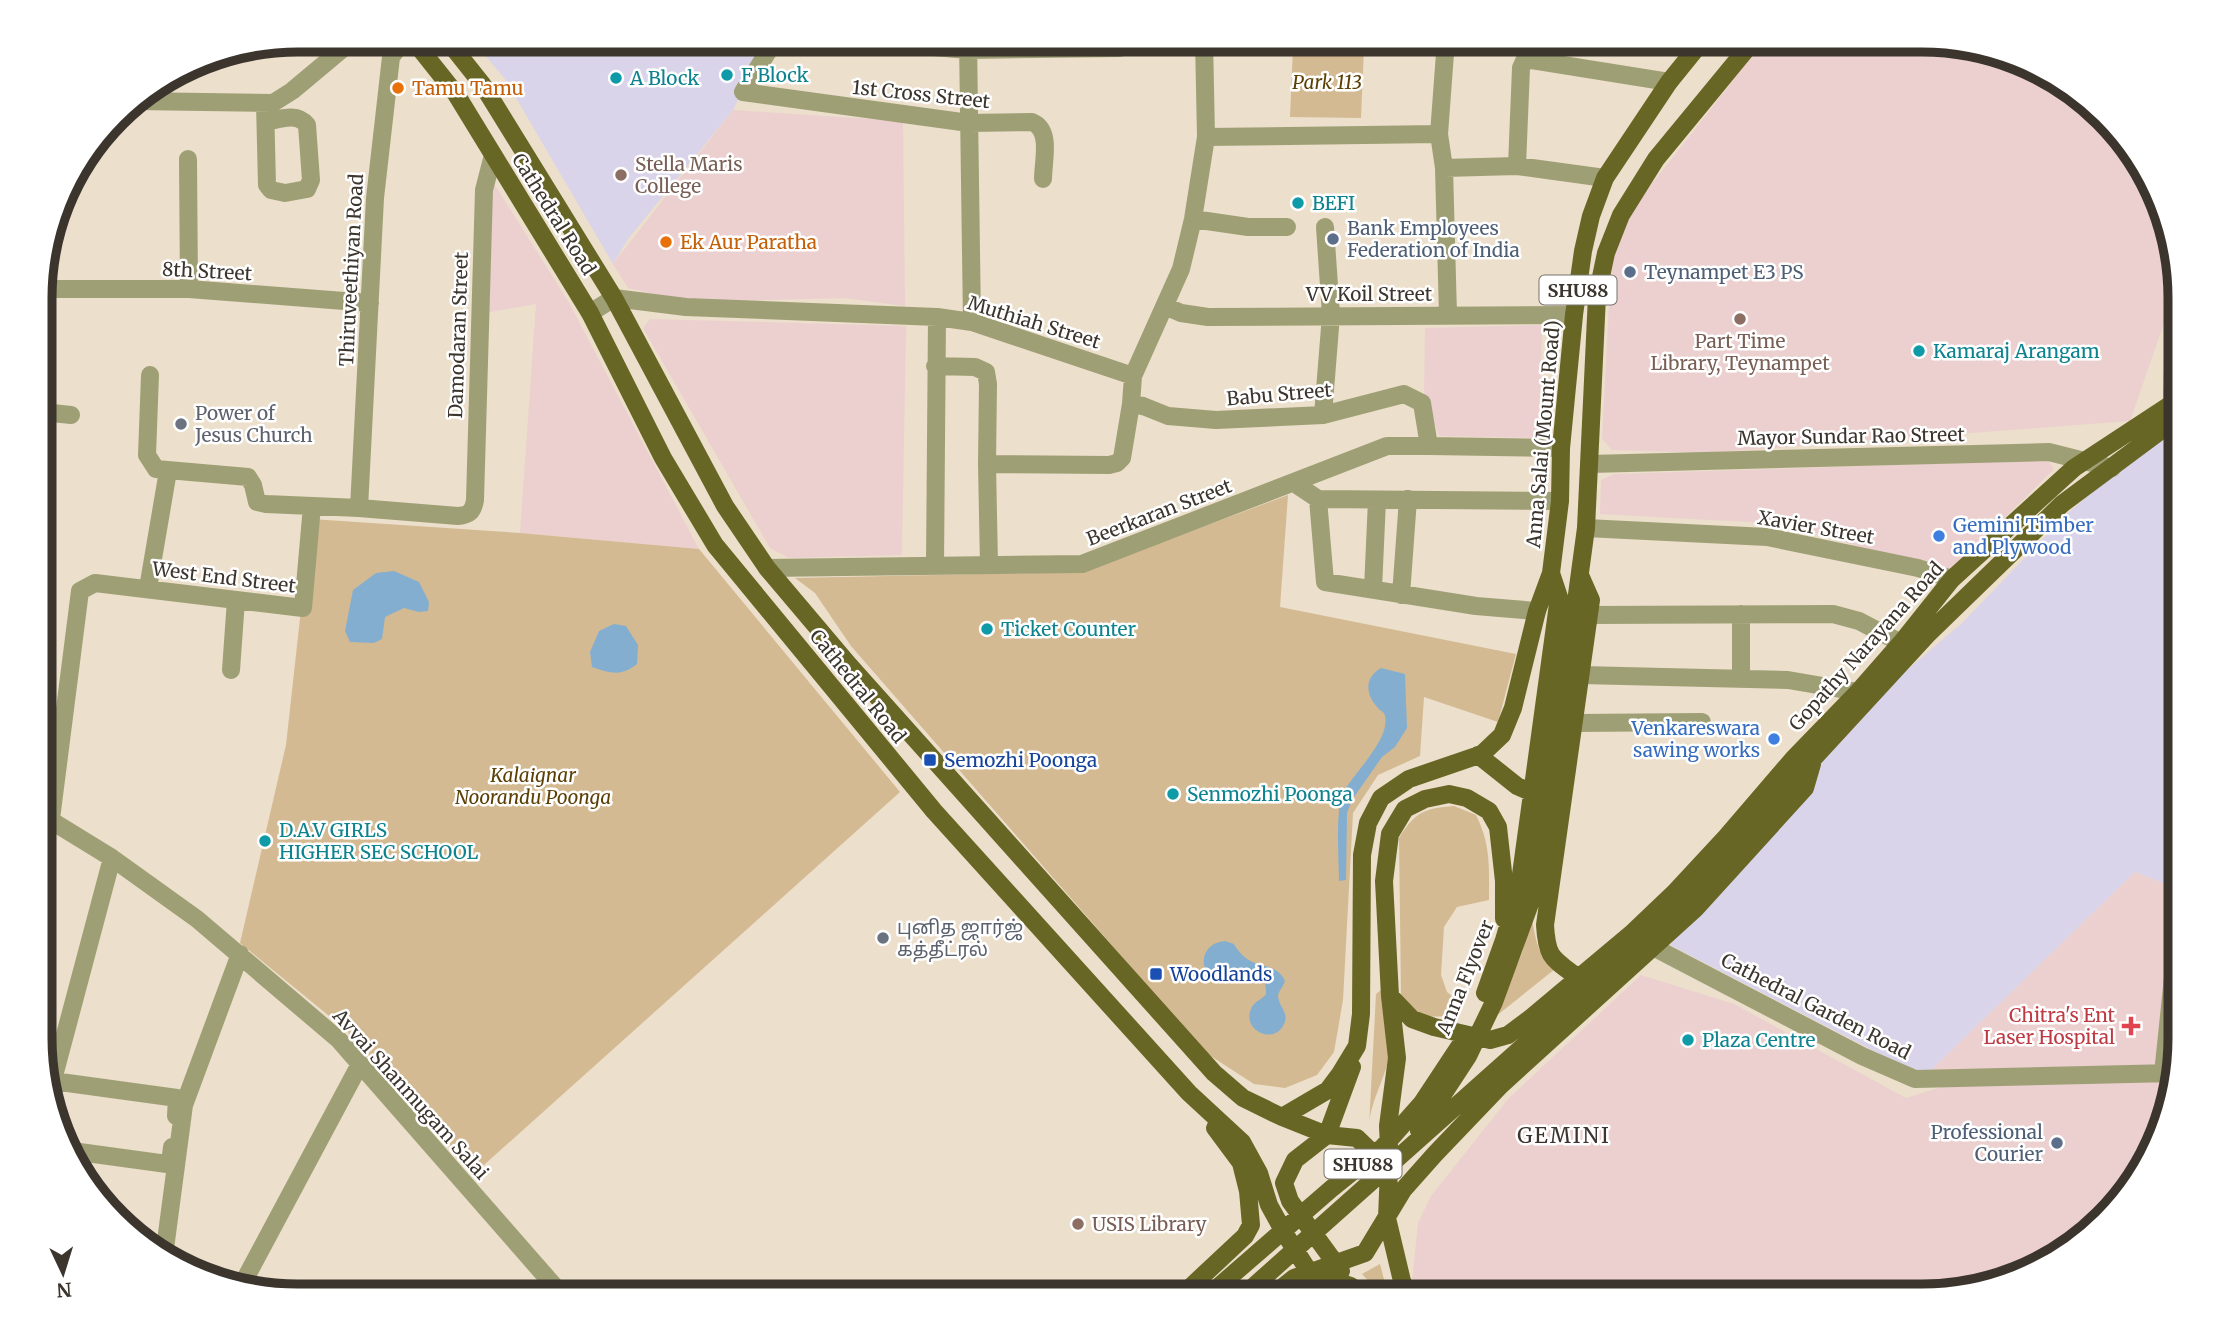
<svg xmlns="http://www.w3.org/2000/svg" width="2220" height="1336" font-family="Merriweather,'Noto Sans Tamil',serif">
<rect width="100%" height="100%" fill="#ecdfcb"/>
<path fill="#ebd0cf" d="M 1765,40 L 1922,40 L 1989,49 L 2051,75 L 2145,169 L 2179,280 L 2130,421 L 1708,453 L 1612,450 L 1602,439 L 1610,288 L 1618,227 Z
M 733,110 L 903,121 L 905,306 L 844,298 L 688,302 L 628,288 L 613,264 Z
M 493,182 L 568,301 L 699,549 L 520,533 L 536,304 L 485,313 Z
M 650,319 L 906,326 L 902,555 L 789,558 L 770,548 L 643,328 Z
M 1542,325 L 1539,438 L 1439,436 L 1424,396 L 1425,328 Z
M 2048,460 L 2054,469 L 1954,568 L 1941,573 L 1787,524 L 1600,514 L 1601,480 L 1614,474 Z
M 2135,872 L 2179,889 L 2179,1054 L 2176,1064 L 1924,1077 Z
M 1641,975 L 1734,1004 L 1906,1098 L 1951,1084 L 2173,1075 L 2145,1167 L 2051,1261 L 1938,1295 L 1414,1295 L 1411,1291 L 1418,1223 L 1431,1196 L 1508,1099 Z"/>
<path fill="#d9d4e9" d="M 472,40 L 767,40 L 733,110 L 628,239 L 613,264 L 505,79 Z
M 2179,427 L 2179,889 L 2135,872 L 1924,1077 L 1670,945 L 1823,752 L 1872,700 L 1963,622 L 2068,513 L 2130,460 Z
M 167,1259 L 306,1296 L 231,1287 Z"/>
<path fill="#d4ba92" d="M 1293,47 L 1364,47 L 1361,118 L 1290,117 Z
M 1288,495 L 1280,607 L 1516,654 L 1498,722 L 1424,697 L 1420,756 L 1378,775 L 1353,813 L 1343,1000 L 1334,1052 L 1317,1075 L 1285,1088 L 1254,1084 L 1206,1053 L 851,646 L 815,593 L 795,578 L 1082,572 Z
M 311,519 L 520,533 L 699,549 L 900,792 L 475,1173 L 345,1029 L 240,943 L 286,745 Z
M 1454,806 L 1476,815 C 1491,845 1489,867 1489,900 L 1457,907 L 1444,927 L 1441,975 L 1447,992 L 1459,1002 L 1454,1016 L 1417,1017 L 1401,995 L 1399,838 C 1415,812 1425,808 1454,806 Z
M 1532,920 C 1536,940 1538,957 1555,969 L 1495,1017 L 1522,953 Z
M 1381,990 C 1385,1007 1393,1028 1391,1046 C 1389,1073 1370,1099 1369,1127 L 1376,994 Z
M 1380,1264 L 1388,1295 L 1381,1295 L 1362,1274 Z"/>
<path fill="#83aed0" d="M 394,571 L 419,582 L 429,602 L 428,611 L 419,612 L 404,608 L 385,617 L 382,639 L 374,643 L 350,642 L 345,631 L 353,590 L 376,573 Z
M 614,624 L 626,626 L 638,645 L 637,664 C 621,677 610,673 592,667 L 590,652 L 599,631 Z
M 1381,668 L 1405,674 L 1407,728 L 1395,747 L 1382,757 L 1352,800 L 1347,813 L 1346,880 L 1339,881 C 1339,861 1335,810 1343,793 C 1353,773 1394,737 1384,713 C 1368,702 1360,680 1381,668 Z
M 1225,941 L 1234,944 C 1251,974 1274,958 1285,981 C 1284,985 1279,991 1278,995 C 1278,1007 1291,1013 1283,1026 C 1272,1045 1242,1029 1251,1009 C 1254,1001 1262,1000 1266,994 C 1266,988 1266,983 1262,978 C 1248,963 1236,983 1221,981 C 1204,979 1198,958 1210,947 C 1214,943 1219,942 1225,941 Z"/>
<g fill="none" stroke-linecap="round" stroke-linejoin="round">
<path stroke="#9f9f75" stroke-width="18" d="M 775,40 L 743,92 L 969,123 L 1032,122 C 1052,130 1043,161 1043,179
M 853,40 L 968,50 L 1120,48
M 968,40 L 972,322
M 1446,40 L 1439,134 L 1444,168 L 1448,315
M 134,101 L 273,103 L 292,91 L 353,40
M 265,103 L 267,185 L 271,190 L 285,193 L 307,189 L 311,180 L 307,125 C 297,112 280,119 266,122
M 1206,137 L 1439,134
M 188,159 L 189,289
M 1517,166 L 1521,68 L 1525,59 L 1669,82
M 1444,168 L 1517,166 L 1605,178
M 1193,219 L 1248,227 L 1287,227
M 42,289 L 189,289 L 370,303
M 1165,306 L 1181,313 L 1208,317 L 1574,315
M 590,313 L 614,298 L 686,307 L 937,317 L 972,322 L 1133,376 L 1181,269 L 1193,219 L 1206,137 L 1204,40
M 935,366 L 975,367 L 986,372 L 988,384 L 987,464
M 150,375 L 147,455 L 156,469 L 248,477 L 253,485 L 257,502 L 266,504 L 359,508 L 458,516 C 469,515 473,512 475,500 L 484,190 L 493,155
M 1131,404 L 1143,406 L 1168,416 L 1216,420 L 1323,415 L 1404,394 L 1422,403 L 1429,446 L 1561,448
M 2172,405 L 2173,364 L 2179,349
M 42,412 L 71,415
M 1323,415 L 1331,315 L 1325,227
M 1590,464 L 2049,452 L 2112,468
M 1294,483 L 1318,499 L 1560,501
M 1318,499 L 1325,582 L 1476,606 L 1537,611
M 359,508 L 375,198 L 391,57 L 404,40
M 1586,528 L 1767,537 L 1918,568 L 1952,579
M 935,565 L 937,317
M 989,565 L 987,464 L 1109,465 L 1117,463 L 1122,458 L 1131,404 L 1133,376
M 767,568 L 1082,564 L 1387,446 L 1429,446
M 148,588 L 168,471
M 1373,589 L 1377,500
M 1401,595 L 1408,499
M 1741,614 L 1741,678
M 1589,615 L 1833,614 L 1859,621 L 1901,643
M 231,670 L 236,600
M 1581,675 L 1788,680 L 1858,692
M 1575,723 L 1702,722
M 42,815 L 112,858 L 197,919 L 339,1040 L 563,1296
M 51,819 L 80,591 L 95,583 L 303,608 L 312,506
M 1655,948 L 1862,1056 L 1915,1079 L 2173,1073
M 2163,1074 L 2179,919
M 53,1081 L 177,1098 L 176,1116
M 50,1091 L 112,858
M 72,1151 L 167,1164 L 170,1163 L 172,1147
M 164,1256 L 184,1105 L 240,954
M 244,1281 L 360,1064"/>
<path stroke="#686624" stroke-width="18" d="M 413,40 L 456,94 L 590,313 L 663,458 L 715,545 L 934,811 L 1189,1093 L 1242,1142 L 1259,1173 L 1269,1205 L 1285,1234 L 1310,1273 L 1351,1286
M 447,40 L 482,84 L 614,298 L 725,506 L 767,568 L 849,665 L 1214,1073 L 1243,1098 L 1282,1117 L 1327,1135 L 1357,1138 L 1389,1169 L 1387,1218 L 1402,1281 L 1409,1295
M 1478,755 L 1517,786 L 1542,797
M 1577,977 C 1552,958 1547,958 1545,925 L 1591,600 L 1580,575
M 1485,993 L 1504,940 L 1519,889 L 1559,597 L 1551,573
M 1390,996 L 1412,1019 L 1434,1027 L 1490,1040 L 1508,1035 L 1532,1017 L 1631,934 L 1674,893 L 1726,837 L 1793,759 L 1858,692 L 1901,643 L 1952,579 L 2074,468 L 2179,399
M 1282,1117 L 1328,1090 L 1340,1074 L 1357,1046 L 1361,1014 L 1362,855 L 1368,823 L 1381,798 L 1409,779 L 1482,754 L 1502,735 L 1513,708 L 1537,611 L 1551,573 L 1560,501 L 1561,448 L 1574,315 L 1583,251 L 1591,216 L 1605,178 L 1669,82 L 1703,40
M 1419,1131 L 1468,1056 L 1494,1002 L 1535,890 L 1547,816 L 1586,528 L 1597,296 L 1606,253 L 1621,215 L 1656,159 L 1754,40
M 1389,1147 L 1388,1126 L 1397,1058 L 1390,996 L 1384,881 L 1390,834 L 1405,809 L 1425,799 L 1449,794 L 1467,798 L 1489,811 L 1498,827 L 1504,881 L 1504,919
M 1341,1271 L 1290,1201 L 1284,1183 L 1295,1160 L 1327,1135 L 1352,1067
M 1182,1295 L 1245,1236 L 1251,1225 L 1248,1191 L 1241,1163 L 1215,1128
M 1209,1295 L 1331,1189 L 1383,1147 L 1422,1103 L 1459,1047
M 1244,1295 L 1666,919 L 1706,879 L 1753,824 L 1929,633 L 2062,504 L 2179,417
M 1273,1295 L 1294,1278 L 1365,1253 L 1403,1190 L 1435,1154 L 1501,1085 L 1696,908 L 1805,788 L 1812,764"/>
</g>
<g fill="#0f9aa8" stroke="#fff" stroke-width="2.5">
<circle cx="727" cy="75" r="7"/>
<circle cx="616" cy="78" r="7"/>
<circle cx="1298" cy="203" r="7"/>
<circle cx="1919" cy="351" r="7"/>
<circle cx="987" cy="629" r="7"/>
<circle cx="1173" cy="794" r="7"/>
<circle cx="265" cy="841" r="7"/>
<circle cx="1688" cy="1040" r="7"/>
</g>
<g fill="#e8710a" stroke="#fff" stroke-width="2.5">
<circle cx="398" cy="88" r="7"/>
<circle cx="666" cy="242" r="7"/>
</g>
<g fill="#8d6e63" stroke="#fff" stroke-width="2.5">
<circle cx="621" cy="175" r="7"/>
<circle cx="1740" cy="319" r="7"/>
<circle cx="1078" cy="1224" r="7"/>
</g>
<g fill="#5c6f8a" stroke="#fff" stroke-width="2.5">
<circle cx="1333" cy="239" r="7"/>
<circle cx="1630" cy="272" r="7"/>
<circle cx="2057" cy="1143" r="7"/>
</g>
<g fill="#6b7280" stroke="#fff" stroke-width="2.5">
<circle cx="181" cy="424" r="7"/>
<circle cx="883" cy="938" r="7"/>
</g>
<g fill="#3f7fe0" stroke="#fff" stroke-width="2.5">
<circle cx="1939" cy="536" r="7"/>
<circle cx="1774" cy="739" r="7"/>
</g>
<g fill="#1a4fb4" stroke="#fff" stroke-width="2.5">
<rect x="923" y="753" width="14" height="14" rx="3.5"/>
<rect x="1149" y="967" width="14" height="14" rx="3.5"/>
</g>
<path fill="#e0444e" stroke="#fff" stroke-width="2.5" d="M2127.5 1015.5h7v7h7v7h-7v7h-7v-7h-7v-7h7z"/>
<g text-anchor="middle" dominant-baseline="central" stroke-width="5" stroke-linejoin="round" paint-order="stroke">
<g fill="#fff" stroke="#76726c" stroke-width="2">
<rect x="1539.5" y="275.5" width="77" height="29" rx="5"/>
<rect x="1324.5" y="1149.5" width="77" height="29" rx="5"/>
</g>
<g font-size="18" font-weight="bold" fill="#3b352d">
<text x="1578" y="290">SHU88</text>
<text x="1363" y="1164">SHU88</text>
</g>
<g font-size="19" fill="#0d838f" stroke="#fff" text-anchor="start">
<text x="741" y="75">F Block</text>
<text x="630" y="78">A Block</text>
<text x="1312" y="203">BEFI</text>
<text x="1933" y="351">Kamaraj Arangam</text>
<text x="1001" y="629">Ticket Counter</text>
<text x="1187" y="794">Senmozhi Poonga</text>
<text x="279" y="830">D.A.V GIRLS<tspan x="279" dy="22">HIGHER SEC SCHOOL</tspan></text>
<text x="1702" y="1040">Plaza Centre</text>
</g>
<g font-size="19" font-style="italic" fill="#5b3f04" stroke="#fff">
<text x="1327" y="82">Park 113</text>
<text x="533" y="775">Kalaignar<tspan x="533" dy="22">Noorandu Poonga</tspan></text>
</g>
<g font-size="19" fill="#c56008" stroke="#fff" text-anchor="start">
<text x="412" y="88">Tamu Tamu</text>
<text x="680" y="242">Ek Aur Paratha</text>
</g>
<g font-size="19" fill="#3b352d" stroke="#fff">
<text transform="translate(921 94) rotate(6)">1st Cross Street</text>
<text transform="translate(554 214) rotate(58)">Cathedral Road</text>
<text transform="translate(351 270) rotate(-87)">Thiruveethiyan Road</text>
<text transform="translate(207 271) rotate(3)">8th Street</text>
<text x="1369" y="294">VV Koil Street</text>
<text transform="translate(1034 322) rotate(17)">Muthiah Street</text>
<text transform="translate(458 335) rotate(-88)">Damodaran Street</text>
<text transform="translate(1279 394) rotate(-5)">Babu Street</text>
<text transform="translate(1543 434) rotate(-85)">Anna Salai (Mount Road)</text>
<text transform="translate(1851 436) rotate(-1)">Mayor Sundar Rao Street</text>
<text transform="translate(1159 512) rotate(-21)">Beerkaran Street</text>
<text transform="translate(1816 527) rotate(10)">Xavier Street</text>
<text transform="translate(224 577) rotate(7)">West End Street</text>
<text transform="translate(1866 646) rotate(-48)">Gopathy Narayana Road</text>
<text transform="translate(858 686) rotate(51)">Cathedral Road</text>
<text transform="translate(1465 977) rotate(-68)">Anna Flyover</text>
<text transform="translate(1816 1006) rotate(27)">Cathedral Garden Road</text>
<text transform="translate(411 1094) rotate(48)">Avvai Shanmugam Salai</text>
</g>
<g font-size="19" fill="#785e54" stroke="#fff" text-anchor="start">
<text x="635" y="164">Stella Maris<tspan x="635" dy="22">College</tspan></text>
<text x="1740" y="341" text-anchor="middle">Part Time<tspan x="1740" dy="22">Library, Teynampet</tspan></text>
<text x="1092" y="1224">USIS Library</text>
</g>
<g font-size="19" fill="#4e5e75" stroke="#fff" text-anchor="start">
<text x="1347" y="228">Bank Employees<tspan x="1347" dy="22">Federation of India</tspan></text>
<text x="1644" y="272">Teynampet E3 PS</text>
<text x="2043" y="1132" text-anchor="end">Professional<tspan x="2043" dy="22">Courier</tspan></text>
</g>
<g font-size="19" fill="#5b616d" stroke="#fff" text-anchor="start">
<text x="195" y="413">Power of<tspan x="195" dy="22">Jesus Church</tspan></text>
<text x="897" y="927">புனித ஜார்ஜ்<tspan x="897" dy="22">கத்தீட்ரல்</tspan></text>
</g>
<g font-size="19" fill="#366cbe" stroke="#fff" text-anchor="start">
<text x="1953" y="525">Gemini Timber<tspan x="1953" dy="22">and Plywood</tspan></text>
<text x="1760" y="728" text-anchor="end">Venkareswara<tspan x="1760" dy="22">sawing works</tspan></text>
</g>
<g font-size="19" fill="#164399" stroke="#fff" text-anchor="start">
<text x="944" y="760">Semozhi Poonga</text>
<text x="1170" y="974">Woodlands</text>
</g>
<g font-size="19" fill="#be3a42" stroke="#fff" text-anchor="end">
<text x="2115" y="1015">Chitra's Ent<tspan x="2115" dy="22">Laser Hospital</tspan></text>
</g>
<g font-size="21" letter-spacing="2" fill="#3b352d" stroke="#fff">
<text x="1564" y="1135">GEMINI</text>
</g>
</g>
<path d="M0 0H2220V1336H0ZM298 52H1922A246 246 0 0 1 2168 298V1038A246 246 0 0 1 1922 1284H298A246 246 0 0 1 52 1038V298A246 246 0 0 1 298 52Z" fill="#fff" fill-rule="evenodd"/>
<path fill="none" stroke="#3b352d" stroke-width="9" d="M298 52H1922A246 246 0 0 1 2168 298V1038A246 246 0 0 1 1922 1284H298A246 246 0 0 1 52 1038V298A246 246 0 0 1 298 52Z"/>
<g transform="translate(63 1273) rotate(176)" stroke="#ffffff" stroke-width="5" paint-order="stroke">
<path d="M0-5L12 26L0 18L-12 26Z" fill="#3b352d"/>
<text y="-10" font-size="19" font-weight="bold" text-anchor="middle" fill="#3b352d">N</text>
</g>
</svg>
